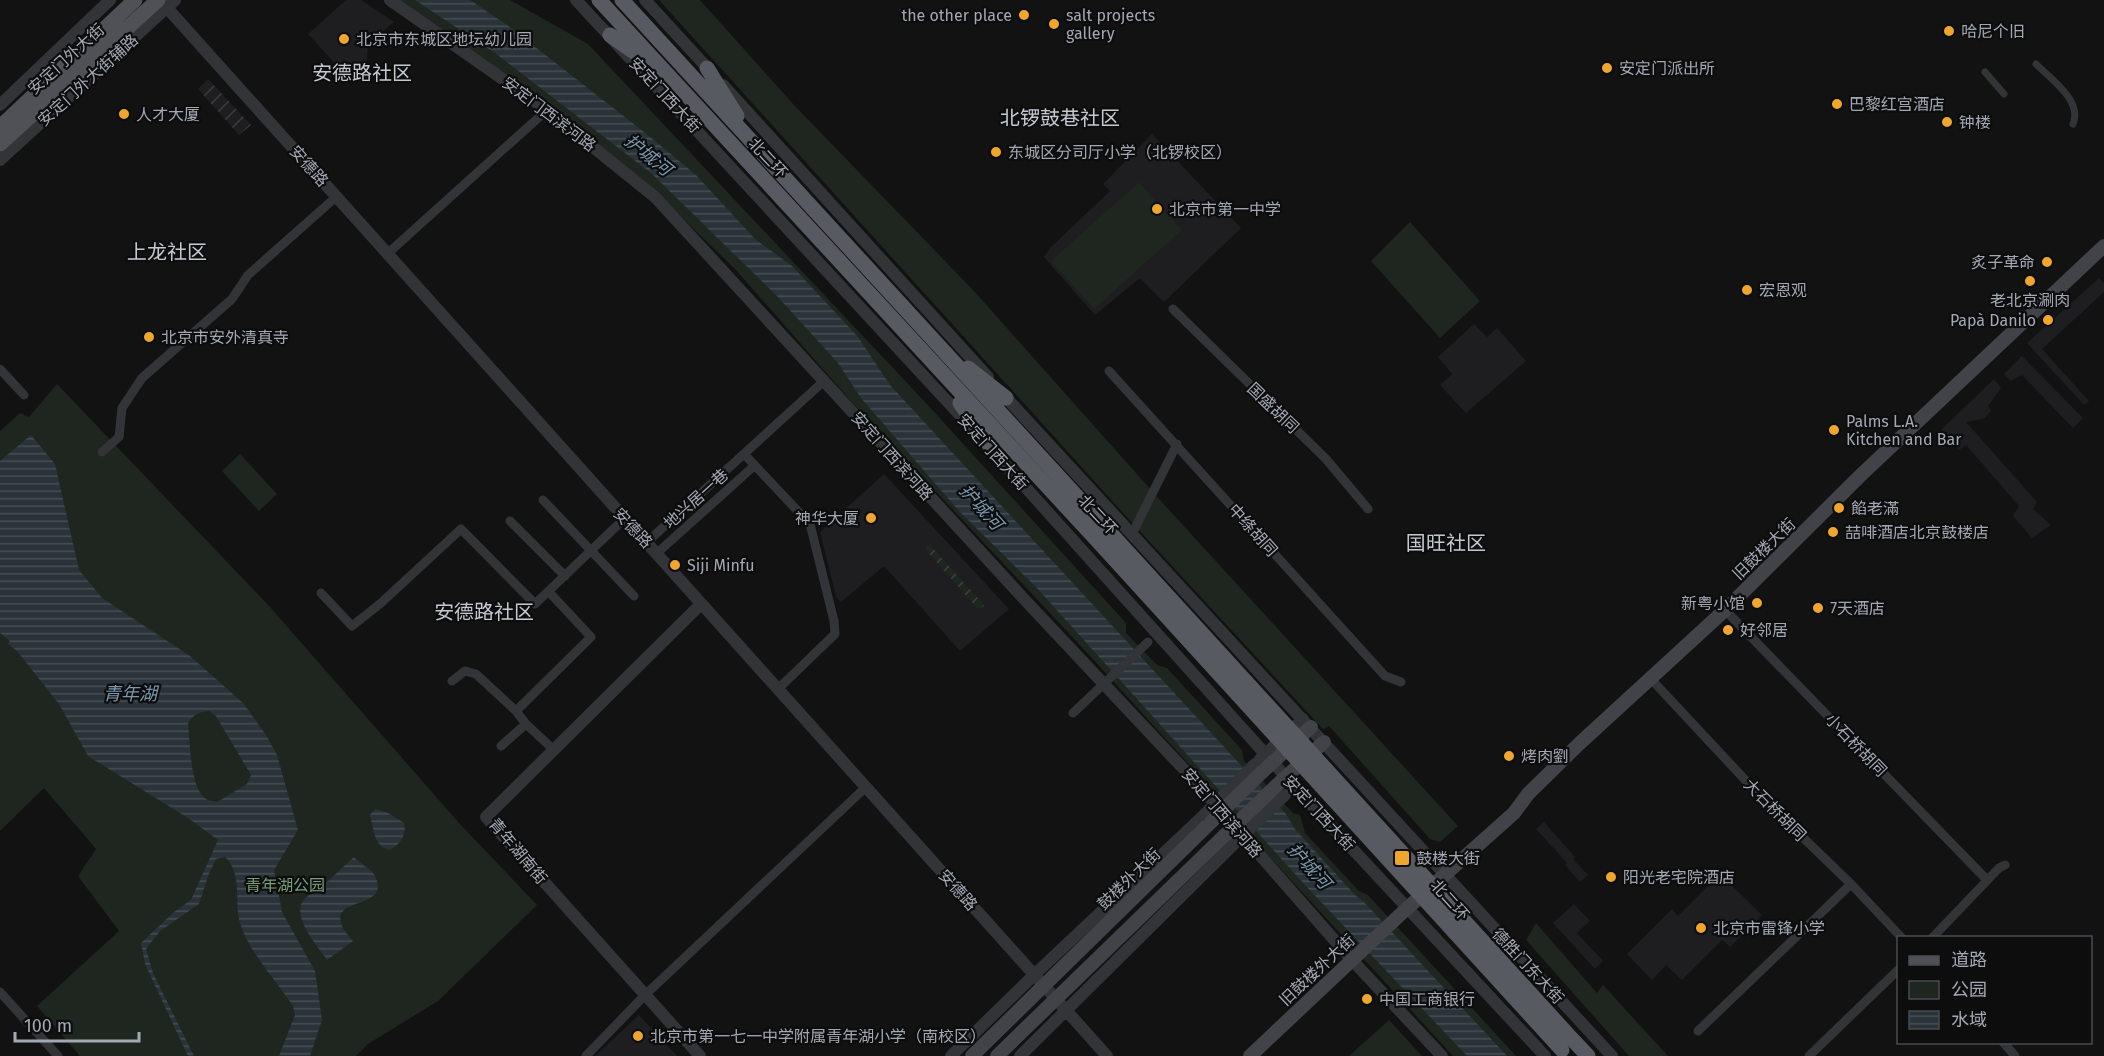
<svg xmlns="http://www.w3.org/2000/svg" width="2104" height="1056" font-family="'Fira Sans','Noto Sans SC',sans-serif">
<defs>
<pattern id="industrial-furrows" width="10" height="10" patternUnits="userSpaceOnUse" patternTransform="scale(1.5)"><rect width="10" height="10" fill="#1e1e20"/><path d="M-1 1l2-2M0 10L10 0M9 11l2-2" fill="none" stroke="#3c3c3e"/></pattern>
<pattern id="garden-furrows" width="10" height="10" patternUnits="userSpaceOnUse" patternTransform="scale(1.5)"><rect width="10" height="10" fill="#1e261f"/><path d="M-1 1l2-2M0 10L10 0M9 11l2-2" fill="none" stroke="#3c433d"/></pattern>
<pattern id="water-rules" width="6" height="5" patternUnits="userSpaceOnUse" patternTransform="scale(1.5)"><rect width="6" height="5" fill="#2a3339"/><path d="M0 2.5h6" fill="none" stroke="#464e53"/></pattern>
</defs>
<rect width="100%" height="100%" fill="#121213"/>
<path fill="#1e1e20" d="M 346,0 L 361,0 L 394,22 L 368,44 L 366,66 L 350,80 L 308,34 Z
M 1152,134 L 1241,228 L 1164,302 L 1140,278 L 1095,315 L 1044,257 L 1050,248 L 1110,191 L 1103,184 Z
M 2099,278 L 2104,283 L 2104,292 L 2042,349 L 2089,401 L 2084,405 L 2027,343 Z
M 1474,324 L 1487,337 L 1497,328 L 1526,361 L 1466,413 L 1440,385 L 1452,374 L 1438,357 Z
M 2022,356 L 2083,418 L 2073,428 L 2022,375 L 2011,381 L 2004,374 Z
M 1994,379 L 2001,388 L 1988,406 L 1991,411 L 1983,419 L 1966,422 L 2037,502 L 2033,509 L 2051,525 L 2032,538 L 2013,516 L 2019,506 L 1966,445 L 1959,450 L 1941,430 Z
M 884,474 L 1009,609 L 960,651 L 884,566 L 841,602 L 836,597 L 820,532 Z
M 1544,822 L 1575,857 L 1573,859 L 1588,875 L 1580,882 L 1565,865 L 1567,863 L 1536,829 Z
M 1720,874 L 1762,915 L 1730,947 L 1722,940 L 1682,980 L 1666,965 L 1652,980 L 1627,954 L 1672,909 L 1678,916 Z
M 1574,904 L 1590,921 L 1577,933 L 1603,961 L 1595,969 L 1553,923 Z
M 639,1015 L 677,1056 L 595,1056 Z"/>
<path fill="url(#industrial-furrows)" d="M 208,79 L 251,125 L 239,135 L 198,89 Z"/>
<path fill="#1e261f" d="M 398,0 L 510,0 L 588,44 L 926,403 L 1126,623 L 1126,633 L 1157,665 L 1167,668 L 1242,750 L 1244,761 L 1293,813 L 1300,815 L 1305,833 L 1359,891 L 1368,895 L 1516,1056 L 1453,1056 L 1256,842 L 1206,783 L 1091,657 L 851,401 L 736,270 L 642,179 L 547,103 Z
M 659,0 L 700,0 L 794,105 L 974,291 L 1160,500 L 1458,826 L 1440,842 L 1430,839 L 1329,726 L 1323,729 L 1124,514 Z
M 1139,182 L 1182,230 L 1094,309 L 1051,261 Z
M 1410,222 L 1480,301 L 1440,338 L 1371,261 Z
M 57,384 L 270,607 L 459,823 L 537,905 L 438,1001 L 368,1044 L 356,1056 L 80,1056 L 37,1006 L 119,931 L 78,876 L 96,849 L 44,788 L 0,831 L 0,431 L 20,413 L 29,417 Z
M 240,454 L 277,494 L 259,511 L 222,471 Z
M 1536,923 L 1597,993 L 1603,985 L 1668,1056 L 1629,1056 L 1526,940 Z
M 1389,1020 L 1422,1056 L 1349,1056 Z"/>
<path fill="url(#garden-furrows)" d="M 930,545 L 984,605 L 983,607 L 978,609 L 926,550 L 926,546 Z"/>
<path fill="url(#water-rules)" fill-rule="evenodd" d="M 415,0 L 470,0 L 507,25 L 644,132 L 696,175 L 756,240 L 792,266 L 858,337 L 890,385 L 1286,814 L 1294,828 L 1355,895 L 1364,902 L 1507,1056 L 1467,1056 L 1305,885 L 1036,587 L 959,511 L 861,398 L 838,363 L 777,296 L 651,173 L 495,53 Z
M 31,435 L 55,464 L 79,570 L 102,598 L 190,656 L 243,703 L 266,735 L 277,755 L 298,830 L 274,870 L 282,912 L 315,971 L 322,1020 L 310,1056 L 279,1056 L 295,1015 L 293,1006 C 276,980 246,949 239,919 C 235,898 242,873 225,857 L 216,859 L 208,876 L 199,904 L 160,931 L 146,949 L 153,973 L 194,1056 L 188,1056 L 145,964 L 141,943 L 174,912 L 191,900 L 218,840 L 188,818 L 88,756 L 59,704 L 17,651 L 8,644 L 10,641 L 0,633 L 0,461 ZM 209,711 L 216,716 L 251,775 L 247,784 L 217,802 C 211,801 205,800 201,794 C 190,779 190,741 188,723 C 194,714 199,712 209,711 Z
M 375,809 L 388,813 L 404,823 C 407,835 400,845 389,850 C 373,845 374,829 370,815 Z
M 354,857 C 361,865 372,869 375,876 C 392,910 329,896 342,926 C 344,931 350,937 353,941 L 327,960 C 315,943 280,904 316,892 Z"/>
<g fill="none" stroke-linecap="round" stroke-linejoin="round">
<path stroke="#333438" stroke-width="7" d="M 2036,64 C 2050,78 2083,101 2073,124
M 1985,72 L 2004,94"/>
<path stroke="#333438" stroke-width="9" d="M 387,254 L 547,110
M 1173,309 L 1326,459 L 1368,509
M 0,369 L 24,395
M 1109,371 L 1385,676 L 1401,682
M 102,452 L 119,437 L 122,408 L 142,378 L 232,299 L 248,275 L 336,197
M 745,455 L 810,524 L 834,621 L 835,634 L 778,689
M 543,500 L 634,596
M 510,521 L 565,576
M 1132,534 L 1177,444
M 646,543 L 824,381
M 656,554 L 754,466
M 321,593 L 352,626 L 381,603 L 461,529 L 535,604 L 624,519
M 1725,610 L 1987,880
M 1651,679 L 1762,798 L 1851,884 L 1902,938
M 452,681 L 465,671 L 476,674 L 516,711 L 591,637 L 549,592
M 526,724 L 554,750
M 501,746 L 526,724 L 516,711
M 1932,938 L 1999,868 L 2005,865
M 0,992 L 58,1056
M 1698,1031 L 1851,884
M 2003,1042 L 2015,1056
M 586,1056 L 645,995 L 865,788
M 1809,1056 L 1898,970"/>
<path stroke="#333438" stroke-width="12" d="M 160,0 L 1107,1056
M 390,0 L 547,110 L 655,197 L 1024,599 L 1194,780 L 1351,959 L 1442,1056
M 576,0 L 970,426
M 645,0 L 712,73
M 723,85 L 988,377
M 0,105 L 110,0
M 0,160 L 175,0
M 1001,392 L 1612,1056
M 992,450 L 1294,786 L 1545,1056
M 1260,759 L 1303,719
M 700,1056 L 486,817 L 701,604
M 951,1056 L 1034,975 L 1204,815
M 1020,1056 L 1233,845"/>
<path stroke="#414348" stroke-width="14" d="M 1262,772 L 1311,727
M 1276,786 L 1324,742
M 972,1056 L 1211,822
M 997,1056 L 1224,836
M 1250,1056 L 1403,912 L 1514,813 L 1528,794 L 1580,743 L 1725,610 L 1862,474 L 2104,246"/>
<path stroke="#4f5157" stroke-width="15" d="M 0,127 L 135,0
M 0,144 L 158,0"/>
<path stroke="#575a60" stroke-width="15" d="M 599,0 L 1105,549
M 622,0 L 1115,538
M 610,35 L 644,59
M 707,68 L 737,116
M 968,368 L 1006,398
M 960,403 L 997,456
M 1572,1039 L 1588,1056"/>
<path stroke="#333438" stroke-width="9" d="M 1073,713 L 1148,642"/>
<path stroke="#333438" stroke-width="12" d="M 1204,815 L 1255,764
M 1233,845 L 1285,795"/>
<path stroke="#414348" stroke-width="14" d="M 1211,822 L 1262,772
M 1224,836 L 1276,786"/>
<path stroke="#575a60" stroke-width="15" d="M 1115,538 L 1572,1039
M 1105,549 L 1562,1050"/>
</g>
<g fill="#eea62f" stroke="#0d0d0e" stroke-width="2">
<circle cx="1024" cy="15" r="6"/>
<circle cx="1054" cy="24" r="6"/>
<circle cx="1949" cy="31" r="6"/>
<circle cx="344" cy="39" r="6"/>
<circle cx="1607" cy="68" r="6"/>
<circle cx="1837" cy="104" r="6"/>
<circle cx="124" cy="114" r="6"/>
<circle cx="1947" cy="122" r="6"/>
<circle cx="996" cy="152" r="6"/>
<circle cx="1157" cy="209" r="6"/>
<circle cx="2047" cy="262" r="6"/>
<circle cx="2030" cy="281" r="6"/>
<circle cx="1747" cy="290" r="6"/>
<circle cx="2048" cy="320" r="6"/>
<circle cx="149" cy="337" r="6"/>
<circle cx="1834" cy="430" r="6"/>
<circle cx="1839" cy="508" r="6"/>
<circle cx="871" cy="518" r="6"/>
<circle cx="1833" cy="532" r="6"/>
<circle cx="675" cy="565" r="6"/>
<circle cx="1757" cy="603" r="6"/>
<circle cx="1818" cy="608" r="6"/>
<circle cx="1728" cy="630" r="6"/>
<circle cx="1509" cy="756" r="6"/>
<rect x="1394" y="850" width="16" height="16" rx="3"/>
<circle cx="1611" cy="877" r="6"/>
<circle cx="1701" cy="928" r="6"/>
<circle cx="1367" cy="999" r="6"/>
<circle cx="638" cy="1036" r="6"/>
</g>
<g text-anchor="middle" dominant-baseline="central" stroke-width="4.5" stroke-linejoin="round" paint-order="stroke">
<g font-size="16" fill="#a3a9b4" stroke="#0d0d0e" text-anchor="start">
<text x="1012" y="15" text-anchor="end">the other place</text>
<text x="1066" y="15">salt projects<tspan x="1066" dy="18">gallery</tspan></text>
<text x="1961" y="31">哈尼个旧</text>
<text x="356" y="39">北京市东城区地坛幼儿园</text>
<text x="1619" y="68">安定门派出所</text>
<text x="1849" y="104">巴黎红宫酒店</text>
<text x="136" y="114">人才大厦</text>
<text x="1959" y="122">钟楼</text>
<text x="1008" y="152">东城区分司厅小学（北锣校区）</text>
<text x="1169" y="209">北京市第一中学</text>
<text x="2035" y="262" text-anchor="end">炙子革命</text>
<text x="1759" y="290">宏恩观</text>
<text x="2030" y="300" text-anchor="middle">老北京涮肉</text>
<text x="2036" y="320" text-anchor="end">Papà Danilo</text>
<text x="161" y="337">北京市安外清真寺</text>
<text x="1846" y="421">Palms L.A.<tspan x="1846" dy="18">Kitchen and Bar</tspan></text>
<text x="1851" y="508">餡老滿</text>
<text x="859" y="518" text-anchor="end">神华大厦</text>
<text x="1845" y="532">喆啡酒店北京鼓楼店</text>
<text x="687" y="565">Siji Minfu</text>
<text x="1745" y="603" text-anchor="end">新粤小馆</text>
<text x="1830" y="608">7天酒店</text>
<text x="1740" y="630">好邻居</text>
<text x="1521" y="756">烤肉劉</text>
<text x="1416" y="858">鼓楼大街</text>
<text x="1623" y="877">阳光老宅院酒店</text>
<text x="1713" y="928">北京市雷锋小学</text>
<text x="1379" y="999">中国工商银行</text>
<text x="650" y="1036">北京市第一七一中学附属青年湖小学（南校区）</text>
</g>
<g font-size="16" fill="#a3a9b4" stroke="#0d0d0e">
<text transform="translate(66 59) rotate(-42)">安定门外大街</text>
<text transform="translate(88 80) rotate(-42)">安定门外大街辅路</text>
<text transform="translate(665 95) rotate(47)">安定门西大街</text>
<text transform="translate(549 114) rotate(37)">安定门西滨河路</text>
<text transform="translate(768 158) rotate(47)">北二环</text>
<text transform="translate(309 166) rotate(48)">安德路</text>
<text transform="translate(1273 408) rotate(44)">国盛胡同</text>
<text transform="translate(993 452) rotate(48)">安定门西大街</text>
<text transform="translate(892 456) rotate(48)">安定门西滨河路</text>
<text transform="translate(696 499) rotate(-42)">地兴居一巷</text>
<text transform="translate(1098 515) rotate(47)">北二环</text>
<text transform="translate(633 528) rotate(47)">安德路</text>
<text transform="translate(1253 530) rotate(48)">中绦胡同</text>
<text transform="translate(1764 549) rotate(-44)">旧鼓楼大街</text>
<text transform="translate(1856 745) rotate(46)">小石桥胡同</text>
<text transform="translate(1775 810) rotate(45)">大石桥胡同</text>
<text transform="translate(1222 813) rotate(49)">安定门西滨河路</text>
<text transform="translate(1319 813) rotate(47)">安定门西大街</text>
<text transform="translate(518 851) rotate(50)">青年湖南街</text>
<text transform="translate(1129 879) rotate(-44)">鼓楼外大街</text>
<text transform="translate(958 890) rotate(48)">安德路</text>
<text transform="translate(1450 900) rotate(48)">北二环</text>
<text transform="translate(1528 966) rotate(47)">德胜门东大街</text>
<text transform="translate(1317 970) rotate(-43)">旧鼓楼外大街</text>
</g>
<g font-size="16" fill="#7a9f7b" stroke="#0d0d0e">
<text x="285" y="885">青年湖公园</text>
</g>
<g font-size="18" font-style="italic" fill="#7a98af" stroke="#0d0d0e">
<text transform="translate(648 155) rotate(39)">护城河</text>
<text transform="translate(981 507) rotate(48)">护城河</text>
<text x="130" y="694">青年湖</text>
<text transform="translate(1309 866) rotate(48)">护城河</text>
</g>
<g font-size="20" fill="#c4c8d0" stroke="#0d0d0e">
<text x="362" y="73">安德路社区</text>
<text x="1060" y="118">北锣鼓巷社区</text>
<text x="167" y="252">上龙社区</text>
<text x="1446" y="543">国旺社区</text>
<text x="484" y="612">安德路社区</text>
</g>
</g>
<rect x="1897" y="936" width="195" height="108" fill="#0d0d0e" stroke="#494b50" stroke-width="1.5"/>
<rect x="1909" y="956" width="30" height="9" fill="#4f5157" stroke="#494b50" stroke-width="1.5"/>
<text x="1951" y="966" font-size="18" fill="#a3a9b4">道路</text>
<rect x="1909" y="981" width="30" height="18" fill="#1e261f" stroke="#494b50" stroke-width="1.5"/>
<text x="1951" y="996" font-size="18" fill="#a3a9b4">公园</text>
<rect x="1909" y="1011" width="30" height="18" fill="url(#water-rules)" stroke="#494b50" stroke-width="1.5"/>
<text x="1951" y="1026" font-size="18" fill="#a3a9b4">水域</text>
<path d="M15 1032v9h124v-9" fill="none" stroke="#a3a9b4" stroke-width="3"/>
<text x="24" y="1032" font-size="18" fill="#a3a9b4" stroke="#0d0d0e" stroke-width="4.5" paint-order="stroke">100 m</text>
</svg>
